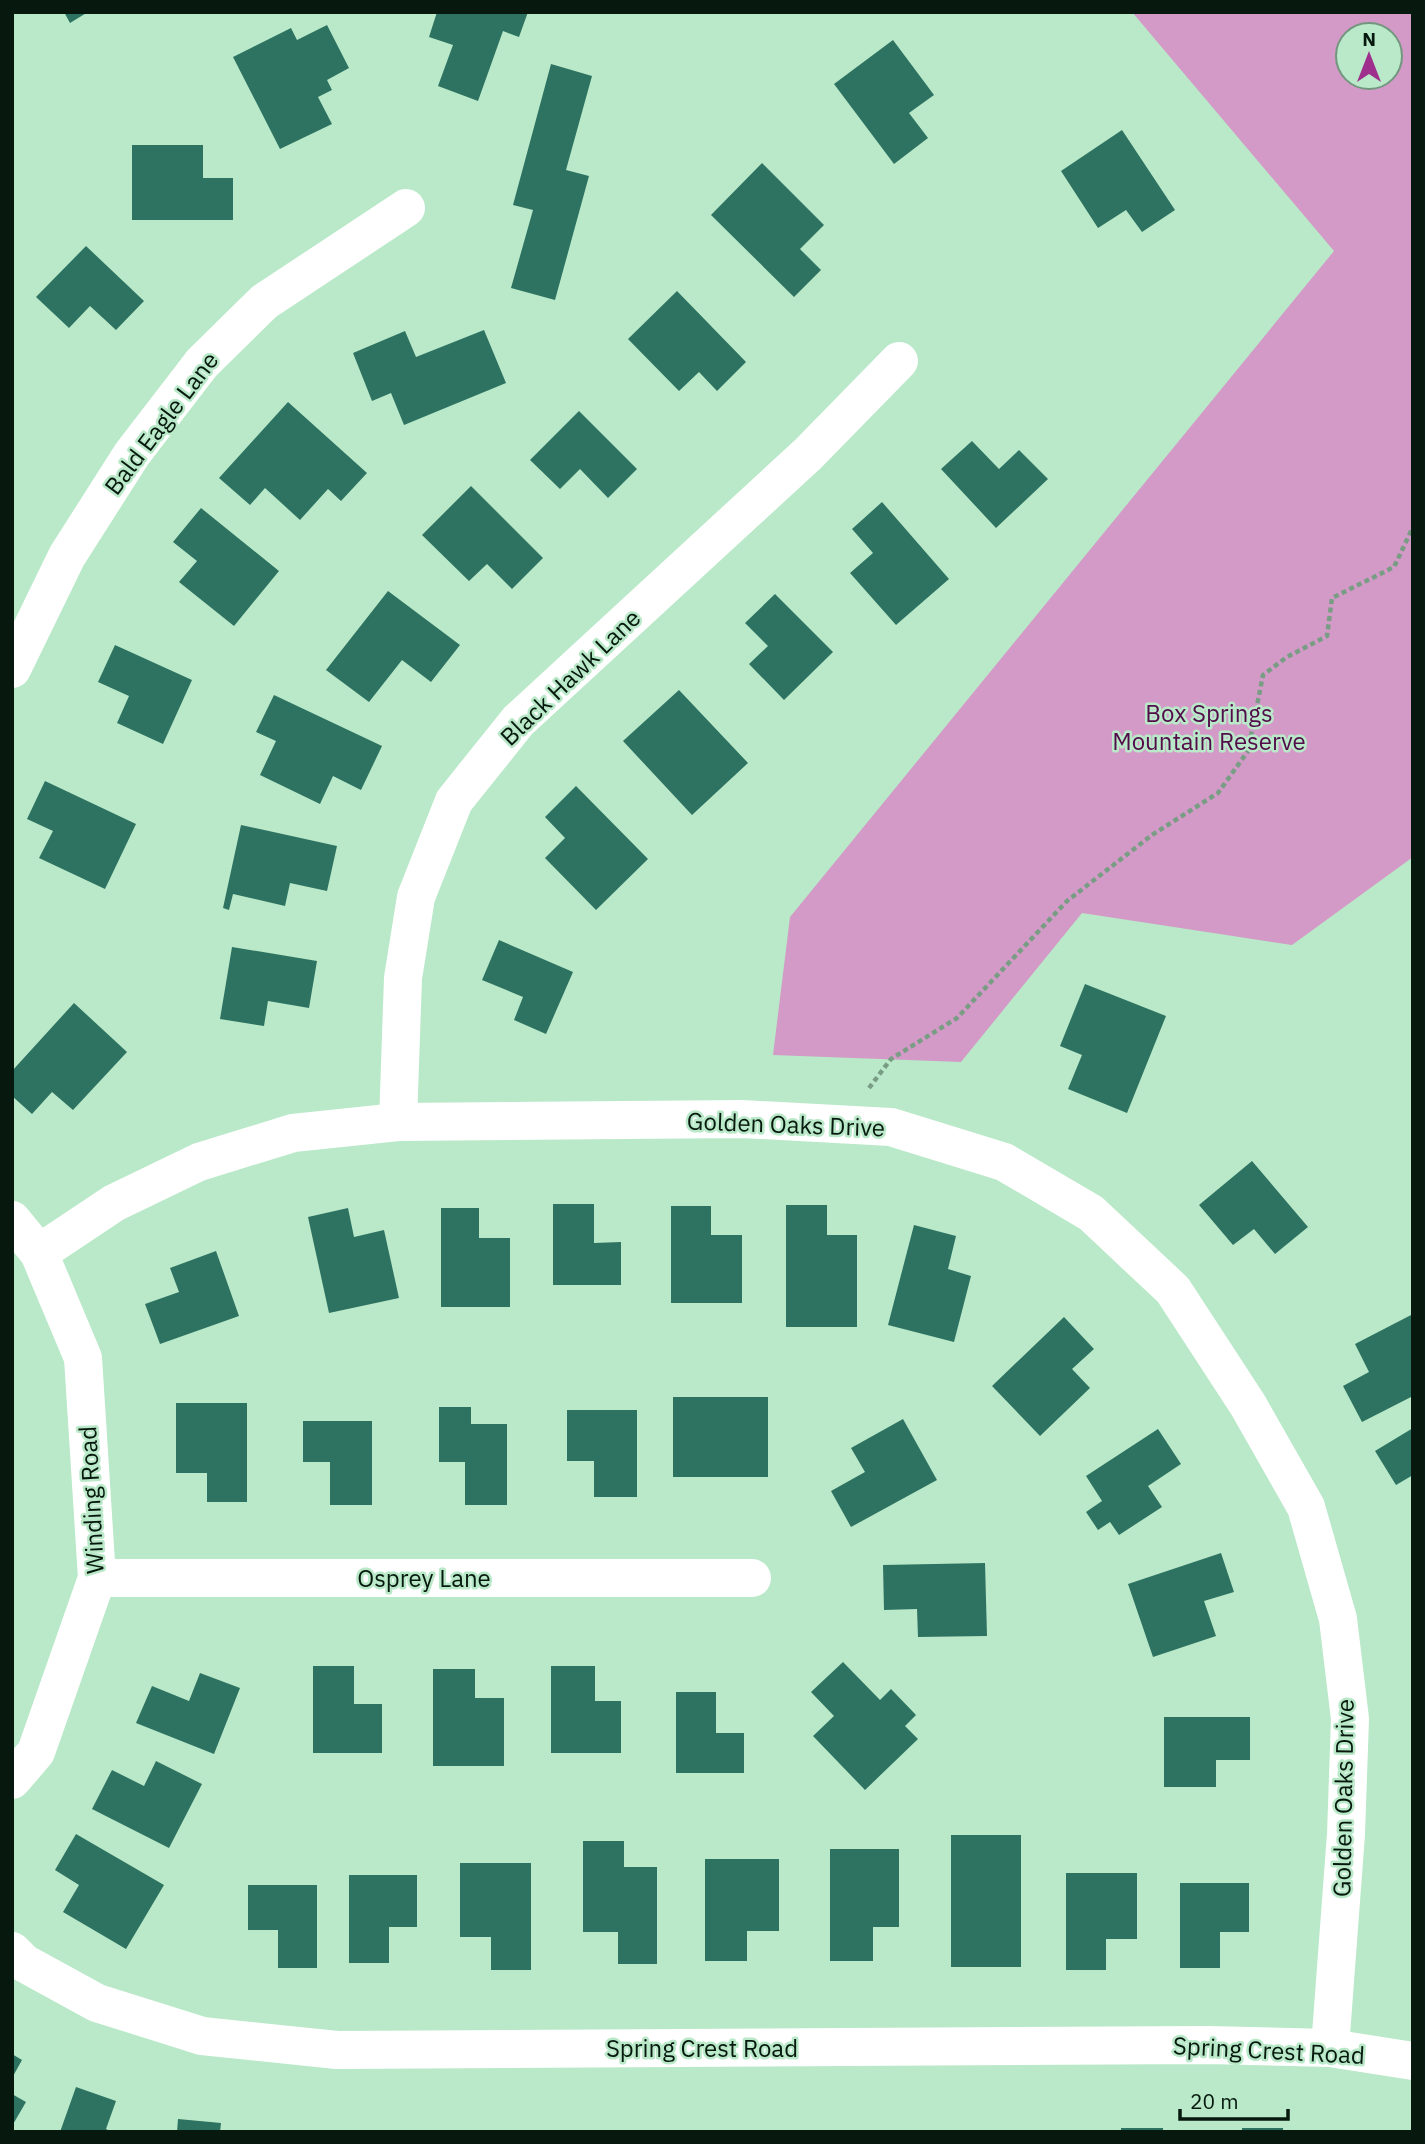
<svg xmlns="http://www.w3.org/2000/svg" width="1425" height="2144" font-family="'IBM Plex Sans',sans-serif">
<rect width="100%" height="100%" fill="#b9e9c8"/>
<path fill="#d39ac7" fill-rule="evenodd" d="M 1132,12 L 1413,12 L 1413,857 L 1292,945 L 1082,913 L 961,1062 L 773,1055 L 790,917 L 1334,251 ZM 1348,35 L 1390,35 L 1390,77 L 1348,77 Z"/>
<path fill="#2e7362" d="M 64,12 L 88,12 L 70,23 Z
M 437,12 L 528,12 L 519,37 L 503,31 L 478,101 L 438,86 L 453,45 L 429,37 Z
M 327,25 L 349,68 L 327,80 L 332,90 L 318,97 L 332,124 L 280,149 L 233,57 L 291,28 L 297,40 Z
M 893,40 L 934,95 L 909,113 L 928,138 L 894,164 L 834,84 Z
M 551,64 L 592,76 L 566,170 L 589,176 L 555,300 L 511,288 L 533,210 L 513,205 Z
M 1122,130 L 1175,210 L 1142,232 L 1126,210 L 1098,228 L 1061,171 Z
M 132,145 L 203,145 L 203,178 L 233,178 L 233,220 L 132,220 Z
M 762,163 L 824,225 L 800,249 L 821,270 L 794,297 L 711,215 Z
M 86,246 L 144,301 L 116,330 L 90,306 L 69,328 L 36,297 Z
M 677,291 L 746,362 L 717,391 L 699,372 L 679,391 L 628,339 Z
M 484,330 L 506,383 L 404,425 L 391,393 L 372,401 L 353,353 L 405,331 L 416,357 Z
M 288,402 L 367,473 L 341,501 L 328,489 L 300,520 L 265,488 L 250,505 L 219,478 Z
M 579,411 L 637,469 L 608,498 L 580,469 L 560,489 L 530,460 Z
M 972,441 L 999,469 L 1019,450 L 1048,479 L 996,528 L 941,469 Z
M 471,486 L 543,558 L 512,589 L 487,564 L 469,581 L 422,535 Z
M 882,502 L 949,579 L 896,625 L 850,573 L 873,553 L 852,529 Z
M 201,508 L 279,571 L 234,626 L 179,582 L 197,561 L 173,542 Z
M 388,591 L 460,645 L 431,682 L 402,660 L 369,702 L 326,670 Z
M 775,594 L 833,652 L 784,700 L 749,664 L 768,646 L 745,623 Z
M 115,645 L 192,680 L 163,744 L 117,723 L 129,696 L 98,682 Z
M 679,690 L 748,763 L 692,815 L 623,741 Z
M 274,695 L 382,746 L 361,790 L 333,776 L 320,804 L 260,775 L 276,741 L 256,732 Z
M 45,781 L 136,824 L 105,889 L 39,858 L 53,831 L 27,819 Z
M 576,786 L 648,859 L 596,910 L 545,858 L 565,838 L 545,817 Z
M 241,825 L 337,846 L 327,891 L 290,883 L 285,906 L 233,894 L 229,910 L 223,908 Z
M 499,940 L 573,972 L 546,1034 L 514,1020 L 523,997 L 482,980 Z
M 232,947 L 317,961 L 309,1008 L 268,1001 L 264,1026 L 220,1019 Z
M 1085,984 L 1166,1016 L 1127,1113 L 1068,1089 L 1082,1055 L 1060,1046 Z
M 74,1003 L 127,1052 L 73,1110 L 52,1092 L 32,1114 L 12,1096 L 12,1071 Z
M 1252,1161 L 1308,1227 L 1275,1254 L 1254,1229 L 1233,1245 L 1199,1205 Z
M 553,1204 L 594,1204 L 594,1243 L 621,1242 L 621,1285 L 553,1285 Z
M 786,1205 L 827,1205 L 827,1235 L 857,1235 L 857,1327 L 786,1327 Z
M 671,1206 L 711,1206 L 711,1235 L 742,1235 L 742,1303 L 671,1303 Z
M 348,1208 L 354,1237 L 384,1230 L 399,1298 L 329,1313 L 308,1217 Z
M 441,1208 L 479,1208 L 479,1238 L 510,1238 L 510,1307 L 441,1307 Z
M 914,1225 L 956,1236 L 948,1269 L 971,1276 L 954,1342 L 888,1325 Z
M 216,1251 L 239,1316 L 160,1344 L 145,1304 L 179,1292 L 170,1268 Z
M 1413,1314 L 1413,1396 L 1362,1422 L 1343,1386 L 1369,1372 L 1355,1344 Z
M 1064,1317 L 1094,1349 L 1072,1369 L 1090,1388 L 1040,1436 L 992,1386 Z
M 673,1397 L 768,1397 L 768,1477 L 673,1477 Z
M 176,1403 L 247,1403 L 247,1502 L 207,1502 L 207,1473 L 176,1473 Z
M 439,1407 L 471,1407 L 471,1424 L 507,1424 L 507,1505 L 465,1505 L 465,1462 L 439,1462 Z
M 567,1410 L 637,1410 L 637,1497 L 594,1497 L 594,1461 L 567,1461 Z
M 903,1419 L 937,1480 L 851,1527 L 831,1491 L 865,1472 L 851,1448 Z
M 303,1421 L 372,1421 L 372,1505 L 330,1505 L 330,1462 L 303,1462 Z
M 1413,1428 L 1413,1475 L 1396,1485 L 1375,1451 Z
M 1158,1429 L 1181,1464 L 1148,1486 L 1162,1507 L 1119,1535 L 1110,1522 L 1098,1530 L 1086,1512 L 1102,1501 L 1086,1476 Z
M 1221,1553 L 1234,1592 L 1204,1601 L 1216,1636 L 1153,1657 L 1128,1584 Z
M 985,1563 L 987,1636 L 918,1637 L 917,1609 L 884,1610 L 883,1565 Z
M 843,1662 L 880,1700 L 891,1689 L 916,1715 L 905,1726 L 918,1739 L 865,1790 L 813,1736 L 834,1716 L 811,1692 Z
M 313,1666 L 354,1666 L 354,1704 L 382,1704 L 382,1753 L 313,1753 Z
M 551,1666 L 595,1666 L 595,1701 L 621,1701 L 621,1753 L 551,1753 Z
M 433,1669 L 475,1669 L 475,1698 L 504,1698 L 504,1766 L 433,1766 Z
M 200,1673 L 240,1688 L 214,1754 L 136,1723 L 152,1686 L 189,1701 Z
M 676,1692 L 716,1692 L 716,1733 L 744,1733 L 744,1773 L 676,1773 Z
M 1164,1717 L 1250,1717 L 1250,1760 L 1216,1760 L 1216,1787 L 1164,1787 Z
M 156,1761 L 202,1784 L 169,1848 L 92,1809 L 112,1770 L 144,1786 Z
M 76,1834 L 164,1885 L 126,1949 L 63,1912 L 79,1885 L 55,1870 Z
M 951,1835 L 1021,1835 L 1021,1967 L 951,1967 Z
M 583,1841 L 624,1841 L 624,1867 L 657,1867 L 657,1964 L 618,1964 L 618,1932 L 583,1932 Z
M 830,1849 L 899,1849 L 899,1927 L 873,1927 L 873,1961 L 830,1961 Z
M 705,1859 L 779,1859 L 779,1931 L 747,1931 L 747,1961 L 705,1961 Z
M 460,1863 L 531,1863 L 531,1970 L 491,1970 L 491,1937 L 460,1937 Z
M 1066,1873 L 1137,1873 L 1137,1939 L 1106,1939 L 1106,1970 L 1066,1970 Z
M 349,1875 L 417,1875 L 417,1927 L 389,1927 L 389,1963 L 349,1963 Z
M 1180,1883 L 1249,1883 L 1249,1932 L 1220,1932 L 1220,1968 L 1180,1968 Z
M 248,1885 L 317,1885 L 317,1968 L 278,1968 L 278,1930 L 248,1930 Z
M 12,2054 L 22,2060 L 12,2078 Z
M 76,2087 L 116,2101 L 106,2129 L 112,2132 L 60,2132 Z
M 12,2094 L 26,2102 L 12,2126 Z
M 178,2119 L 221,2123 L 220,2132 L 177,2132 Z
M 1121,2128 L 1163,2128 L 1163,2132 L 1121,2132 Z
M 1242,2128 L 1283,2128 L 1283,2132 L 1242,2132 Z"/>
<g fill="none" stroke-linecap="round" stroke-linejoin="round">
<path stroke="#789d84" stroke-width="4.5" stroke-dasharray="5 3.5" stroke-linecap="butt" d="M 869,1088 L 891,1059 L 957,1018 L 1067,901 L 1152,835 L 1218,793 L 1248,751 L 1263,675 L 1287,657 L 1327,636 L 1332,598 L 1394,567 L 1413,527"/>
<path stroke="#fff" stroke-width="38" d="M 12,669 L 67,556 L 132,454 L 202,363 L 264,302 L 406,208
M 398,1122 L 403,978 L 416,897 L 454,801 L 518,721 L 808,454 L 899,361
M 12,1220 L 39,1253 L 83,1358 L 97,1578 L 36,1752 L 12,1780
M 39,1253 L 114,1203 L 199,1162 L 293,1133 L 398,1122 L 742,1119 L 891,1127 L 1004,1162 L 1091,1213 L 1173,1290 L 1248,1405 L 1306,1507 L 1338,1619 L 1350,1719 L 1346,1834 L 1330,2048
M 97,1578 L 752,1578
M 12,1951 L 24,1963 L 97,2003 L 202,2036 L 337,2050 L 1208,2045 L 1330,2048 L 1413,2061"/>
</g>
<g text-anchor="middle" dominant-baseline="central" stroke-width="5" stroke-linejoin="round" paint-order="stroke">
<g font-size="24" fill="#07190e" stroke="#b9e9c8">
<text transform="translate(161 423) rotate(-53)">Bald Eagle Lane</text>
<text transform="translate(570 677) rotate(-44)">Black Hawk Lane</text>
<text transform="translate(786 1124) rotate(2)">Golden Oaks Drive</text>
<text transform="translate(91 1500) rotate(-93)">Winding Road</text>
<text x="424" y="1578">Osprey Lane</text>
<text transform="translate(1343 1798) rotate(-89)">Golden Oaks Drive</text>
<text x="702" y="2048">Spring Crest Road</text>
<text transform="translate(1269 2050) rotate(3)">Spring Crest Road</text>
</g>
<g font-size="24" fill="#530c4a" stroke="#b9e9c8">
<text x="1209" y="713">Box Springs<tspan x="1209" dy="28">Mountain Reserve</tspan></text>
</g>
</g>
<rect width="1425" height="2144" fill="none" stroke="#07190e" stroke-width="28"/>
<g transform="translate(1369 56)"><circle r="33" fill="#b9e9c8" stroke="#72967e" stroke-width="2"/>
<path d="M0-5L12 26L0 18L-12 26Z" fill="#9e2f8d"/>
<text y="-10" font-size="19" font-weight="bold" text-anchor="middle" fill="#07190e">N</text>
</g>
<path d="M1180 2109v10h108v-10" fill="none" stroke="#07190e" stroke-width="3.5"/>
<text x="1190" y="2109" font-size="21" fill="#07190e" stroke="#b9e9c8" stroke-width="5" paint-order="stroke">20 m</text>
</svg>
